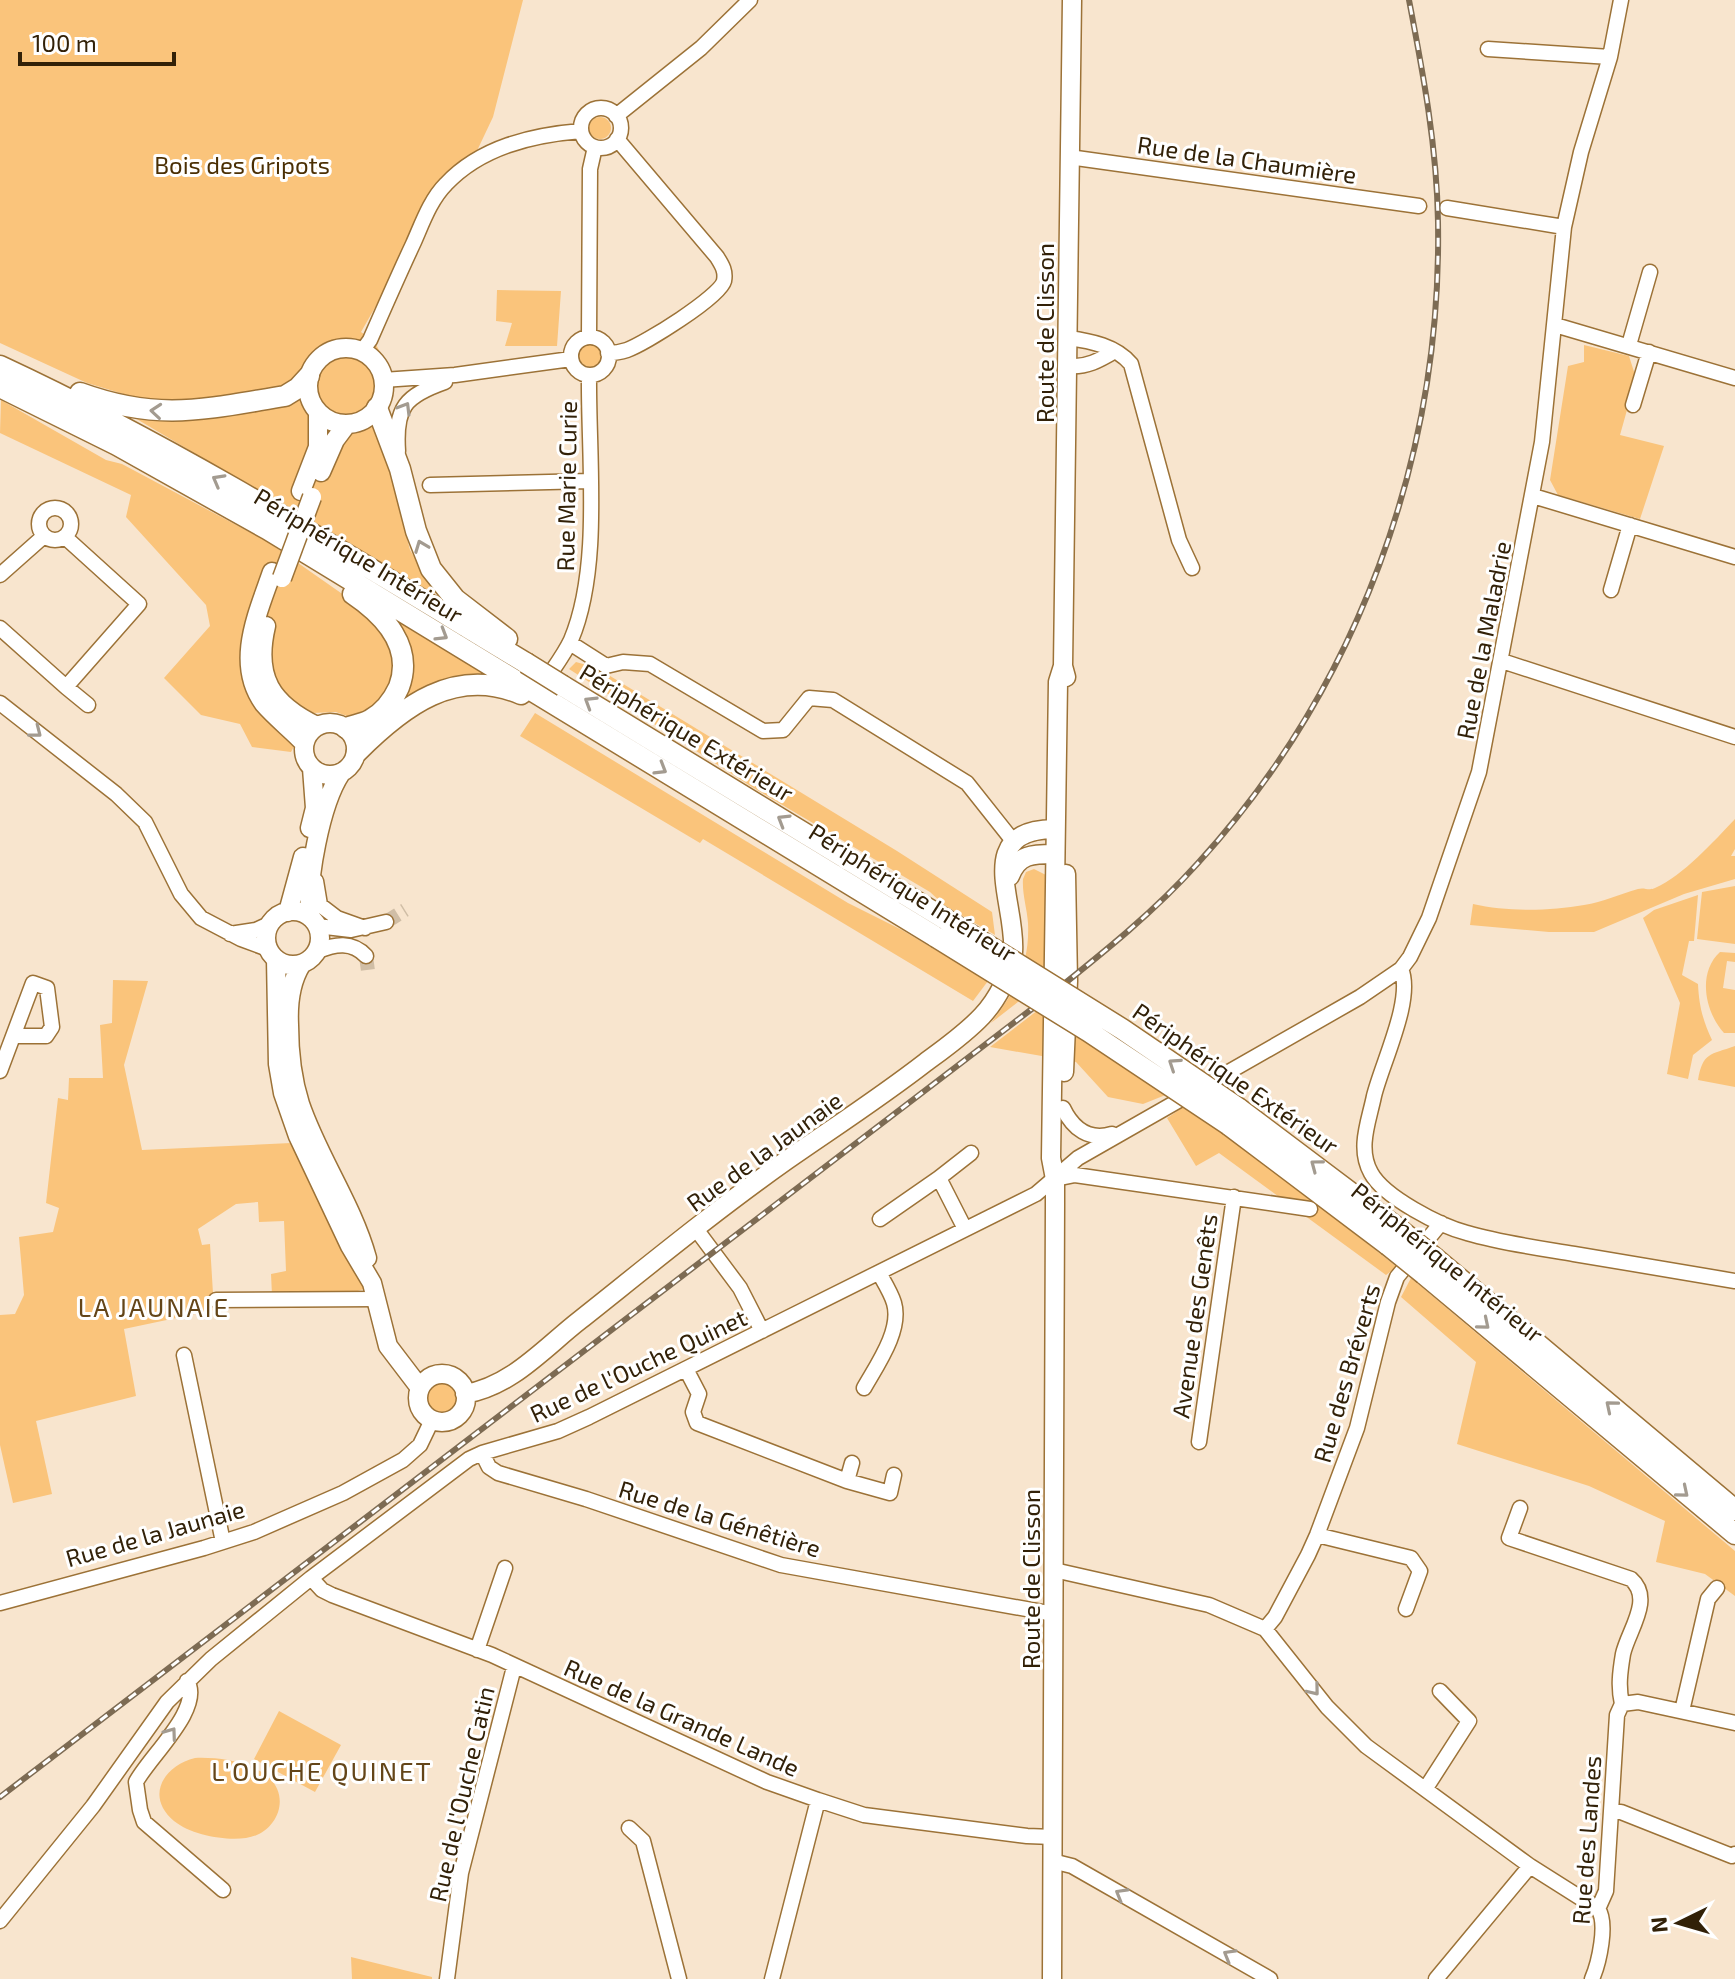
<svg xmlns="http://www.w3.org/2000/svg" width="1735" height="1979" font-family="'Exo 2',sans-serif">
<rect width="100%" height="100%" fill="#f8e5ce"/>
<path fill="#fac47b" d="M 0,0 L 523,0 L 493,117 L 475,155 L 455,168 L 361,332 L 374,341 L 385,361 L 388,399 L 383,414 L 382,441 L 410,550 L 435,591 L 434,595 L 135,418 L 130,396 L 87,383 L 0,343 Z
M589 128a11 11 0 1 1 22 0a11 11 0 1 1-22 0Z
M 497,290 L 561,291 L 557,346 L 505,346 L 512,323 L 496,321 Z
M579 355a12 12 0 1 1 24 0a12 12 0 1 1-24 0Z
M 1584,345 L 1629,356 L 1636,378 L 1620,435 L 1664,446 L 1640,519 L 1558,495 L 1550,480 L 1568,366 L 1584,362 Z
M 1,400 L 106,460 L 122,464 L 268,542 L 371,614 L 396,619 L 488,676 L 483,686 L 435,696 L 365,751 L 352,718 L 336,712 L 312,713 L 291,752 L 252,747 L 240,724 L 201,715 L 164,678 L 210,626 L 206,605 L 126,517 L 131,495 L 0,433 Z
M 576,662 L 597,668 L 897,851 L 992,912 L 995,935 L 944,905 L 930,892 L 752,787 L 569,669 Z
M 535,713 L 848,903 L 902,930 L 988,981 L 973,1001 L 703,839 L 700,843 L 520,736 Z
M 1735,819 L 1735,849 L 1731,856 L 1735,856 L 1735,879 L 1684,894 L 1594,932 L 1549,932 L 1470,925 L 1473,904 C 1507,912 1550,911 1584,905 C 1603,902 1620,894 1638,889 C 1644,887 1649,891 1655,888 C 1683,876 1714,841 1735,819 Z
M 1034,869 L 1046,875 L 1046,980 L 991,1023 C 1015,992 1030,964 1028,923 C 1027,908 1022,894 1023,879 L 1026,872 Z
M 1735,886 L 1735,944 L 1697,939 L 1702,892 Z
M 1698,895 L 1694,941 L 1689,941 L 1682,975 L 1698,984 C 1699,1006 1703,1021 1712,1040 L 1693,1055 L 1688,1079 L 1667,1074 L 1680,1003 L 1643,918 L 1654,910 Z
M 1720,952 L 1735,953 L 1735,962 L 1727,961 L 1723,988 L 1735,990 L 1735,1033 L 1724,1033 C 1705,1012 1697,973 1720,952 Z
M 113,980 L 148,981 L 124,1065 L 142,1150 L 291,1143 L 364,1289 L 345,1295 L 272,1295 L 271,1274 L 286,1271 L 284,1221 L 259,1222 L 258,1202 L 236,1204 L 198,1229 L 202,1245 L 210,1244 L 214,1310 L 124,1329 L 136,1396 L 36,1421 L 52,1494 L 13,1503 L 0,1445 L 0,1315 L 15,1314 L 24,1295 L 19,1237 L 53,1232 L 59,1208 L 46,1203 L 58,1098 L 68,1100 L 69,1078 L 103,1078 L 100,1025 L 112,1023 Z
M 1038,1010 L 1168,1094 L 1143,1104 L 1108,1097 L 1076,1062 L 990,1047 Z
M 1735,1046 L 1735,1087 L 1698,1080 C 1703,1052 1710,1055 1735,1046 Z
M 1185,1106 L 1279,1174 L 1397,1267 L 1386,1275 L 1219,1153 L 1196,1166 L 1167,1118 Z
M 1411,1278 L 1735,1551 L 1735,1596 L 1705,1574 L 1656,1562 L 1665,1521 L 1589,1486 L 1457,1444 L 1476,1362 L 1401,1297 Z
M426 1398a16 16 0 1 1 32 0a16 16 0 1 1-32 0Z
M 279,1711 L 341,1745 L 315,1792 L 254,1759 Z
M 195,1758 C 216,1757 248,1761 266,1775 C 293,1796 277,1834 246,1838 C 225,1841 191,1835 174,1821 C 145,1797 163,1766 195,1758 Z
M 351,1957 L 432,1977 L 432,1979 L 352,1979 Z"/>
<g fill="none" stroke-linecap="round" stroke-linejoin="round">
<path stroke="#d0bea6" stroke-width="14" stroke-dasharray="14 7" stroke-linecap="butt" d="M 386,922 L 405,910
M 366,956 L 368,971"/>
<g stroke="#9c7237" stroke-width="17">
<path id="minor" d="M 1488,49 L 1610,57
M581 128a20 20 0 1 1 40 0a20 20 0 1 1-40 0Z
M 616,116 L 701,48 L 750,0
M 1069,157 L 1419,206
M 1447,208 L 1564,227
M 1555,325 L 1735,378
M 589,337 L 590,169 L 595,147
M571 356a19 19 0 1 1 38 0a19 19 0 1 1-38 0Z
M 1068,338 C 1091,341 1116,346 1131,364 L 1179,540 L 1192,568
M 1629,345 L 1650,272
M 362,351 L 370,340 C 384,308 398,276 413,244 C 422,224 430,200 446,184 C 481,147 532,135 581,131
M 608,353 C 614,353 621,352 627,350 C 644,344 720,297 724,281 C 726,271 722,265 717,257 L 617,139
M 1068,366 C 1086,368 1100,360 1115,351
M 383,380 L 455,375 L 571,359
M 1633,405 L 1649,352
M 398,451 C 395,407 405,396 445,382
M 430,485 L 590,481
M 1533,496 L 1735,557
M39 524a16 16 0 1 1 32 0a16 16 0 1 1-32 0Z
M 0,575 L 44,536
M 1611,590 L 1630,525
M 0,628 L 66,687 L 139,604 L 65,537
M 570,643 L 606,666 L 623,662 L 650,664 L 763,731 L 783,730 L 809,698 L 833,700 L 967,783 L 1013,841
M 1502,661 L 1735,737
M 544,683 C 553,669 564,655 571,640 C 602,567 588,456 589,375
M 66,687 L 88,705
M 0,703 L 116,794 L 145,822 L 181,894 L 201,918 L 241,939 L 268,949
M 316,881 L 320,905 L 337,918 L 365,928
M 317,926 L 351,930 L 386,922
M 230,934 L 256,930 L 271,923
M 318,951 C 335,944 352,941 366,956
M 1401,969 C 1414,999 1382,1063 1374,1096 C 1369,1121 1357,1148 1371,1173 C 1384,1197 1440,1226 1467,1233 C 1501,1243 1538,1248 1574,1254 C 1627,1263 1681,1272 1735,1281
M 0,1071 L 33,983 L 47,988 L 52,1027 L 46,1036 L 14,1036
M 1063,1108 C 1073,1129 1089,1141 1112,1134
M 1055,1179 L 1075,1175 L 1310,1209
M 880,1219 L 939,1178
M 696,1229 L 740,1288 L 762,1331
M 965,1229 L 939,1178 L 971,1153
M 216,1300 L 376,1299
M 184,1355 L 223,1542
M 686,1369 L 699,1394 L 693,1412 L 697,1423 L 847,1481 L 852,1463
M 864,1388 C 877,1365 902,1330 894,1303 C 891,1293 884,1282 879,1273
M 1199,1442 L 1234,1197
M 482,1453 L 489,1467 L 498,1473 L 586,1499 L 781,1565 L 1054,1614
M 847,1481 L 890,1493 L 894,1475
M 1520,1508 L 1509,1538 L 1631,1579 C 1654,1599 1628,1631 1623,1654 C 1620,1672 1618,1687 1622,1704
M 1317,1535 L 1411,1558 L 1420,1571 L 1406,1609
M 1054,1570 L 1209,1605 L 1265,1629 L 1327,1707 L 1366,1746 L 1530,1866 L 1598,1909
M 311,1578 L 322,1590 L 332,1595 L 492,1655 L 767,1782 L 818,1800 L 864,1815 L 1027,1836 L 1053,1837
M 0,1603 L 204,1548 L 254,1532 L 343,1493 L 403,1460 L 420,1445 L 432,1420
M 1265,1629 L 1275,1617 L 1308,1555 L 1317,1535 L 1357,1428 L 1388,1302 L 1397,1277 L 1441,1223
M 477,1650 L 505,1568
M 187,1681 C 204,1708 149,1757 136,1782 L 140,1810 L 144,1822 L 223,1890
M 1622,1704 L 1638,1702 L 1735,1723
M 1682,1711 L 1708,1599 L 1717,1588
M 1426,1788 L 1469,1721 L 1440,1691
M 1612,1812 L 1621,1812 L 1732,1856 L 1735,1854
M 629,1828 L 643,1841 L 679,1979
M 1052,1861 L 1072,1866 L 1270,1979
M 0,1921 L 93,1806 L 167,1702 L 211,1659 L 311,1578 L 469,1459 L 482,1453 L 558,1431 L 589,1417 L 1036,1194 L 1078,1158 L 1360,997 L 1401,969 L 1410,957 L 1429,918 L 1479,772 L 1542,442 L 1564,227 L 1581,152 L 1610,57 L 1621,0
M 447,1979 L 461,1873 L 514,1667
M 772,1979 L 818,1800
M 1436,1979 L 1530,1866
M 1592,1979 C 1599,1963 1608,1923 1598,1909 L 1606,1891 L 1617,1715 L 1622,1704"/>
</g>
<g stroke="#9c7237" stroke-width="21">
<path id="major" d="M308 386a38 38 0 1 1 76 0a38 38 0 1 1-76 0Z
M 321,472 L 335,440 L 347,424
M 301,491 L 318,447 L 318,412
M 272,572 C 258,613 234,663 264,704 C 276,718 292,730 304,743
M 266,626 C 254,677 271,704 317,726
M 1066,677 L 1063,666 L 1072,0
M304 749a26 26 0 1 1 52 0a26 26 0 1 1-52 0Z
M 310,828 L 315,808 L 312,768
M 1010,876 C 1018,854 1033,854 1054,854
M266 938a27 27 0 1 1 54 0a27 27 0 1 1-54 0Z
M 288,912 L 303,857
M 311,918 C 305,883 321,803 341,773
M 276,959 L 278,1064 L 283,1093 L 298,1136 L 350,1246 L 372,1283 L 388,1346 L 420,1388
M 301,965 C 290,983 288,1004 289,1025 C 289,1051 292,1079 300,1104 C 318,1157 352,1204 367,1258
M 1064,1072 L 1068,981 L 1066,874
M418 1398a24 24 0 1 1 48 0a24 24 0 1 1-48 0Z
M 465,1394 C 512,1386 544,1348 580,1320 C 648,1266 716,1210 787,1160 C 833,1128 881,1097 926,1062 C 945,1048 965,1034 982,1016 C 997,1000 1011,974 1013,952 C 1017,903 972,830 1054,829
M 1052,1979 L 1055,1203 L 1055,1179 L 1051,1158 L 1058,682 L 1063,666"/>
</g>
<g stroke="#9c7237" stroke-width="23">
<path id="highway" d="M 0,366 C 183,451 354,559 526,663
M 0,387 L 117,445 L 267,529 L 936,937
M 80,393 C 160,422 205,409 285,396 L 298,388 L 309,376
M 377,408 L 400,469 L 416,531 L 431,569 L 455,599 L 507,639
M 563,686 L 945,919
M 346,728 C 354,725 363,724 370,720 C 383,713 393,700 399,687 C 414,647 384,615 353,594
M 357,752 C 403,706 455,666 521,694
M 1238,1108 L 1400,1230
M 1229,1125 L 1388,1245
M 1436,1259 L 1735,1510
M 1424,1274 L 1735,1534"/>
</g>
<use href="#minor" stroke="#fff" stroke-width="14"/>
<use href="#major" stroke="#fff" stroke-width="18"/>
<use href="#highway" stroke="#fff" stroke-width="20"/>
<g stroke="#7d6b53" stroke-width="6">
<path id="rail" d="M 0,1797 L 1054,992 C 1104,952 1154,912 1198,863 C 1357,689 1442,457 1438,222 C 1437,147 1423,73 1409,0"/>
</g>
<use href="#rail" stroke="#fff" stroke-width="3" stroke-dasharray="9" stroke-linecap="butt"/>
<g stroke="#9c7237" stroke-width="21" stroke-linecap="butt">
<path id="major-bridge" d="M 282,578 L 312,497"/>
</g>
<g stroke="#9c7237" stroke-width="23" stroke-linecap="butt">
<path id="highway-bridge" d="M 526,663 L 563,686
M 945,919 L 1122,1029 L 1238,1108
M 936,937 L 1088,1031 L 1229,1125
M 1400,1230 L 1436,1259
M 1388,1245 L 1424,1274"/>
</g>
<use href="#major-bridge" stroke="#fff" stroke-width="18"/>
<use href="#highway-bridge" stroke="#fff" stroke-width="20"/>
</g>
<defs><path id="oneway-chevron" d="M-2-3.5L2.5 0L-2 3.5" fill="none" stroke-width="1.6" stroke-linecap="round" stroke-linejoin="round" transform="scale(2)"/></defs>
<g stroke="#a39b90">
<use href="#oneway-chevron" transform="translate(405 408) rotate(-59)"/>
<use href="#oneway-chevron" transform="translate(156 411) rotate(-175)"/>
<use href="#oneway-chevron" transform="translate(218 480) rotate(-151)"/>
<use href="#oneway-chevron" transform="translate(421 546) rotate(-111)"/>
<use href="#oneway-chevron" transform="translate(442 635) rotate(31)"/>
<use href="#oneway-chevron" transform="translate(590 702) rotate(-148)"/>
<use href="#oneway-chevron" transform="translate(36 732) rotate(38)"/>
<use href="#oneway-chevron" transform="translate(661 769) rotate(31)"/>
<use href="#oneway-chevron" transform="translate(783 820) rotate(-149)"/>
<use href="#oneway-chevron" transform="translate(1174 1064) rotate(-146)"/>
<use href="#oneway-chevron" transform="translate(1316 1165) rotate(-143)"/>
<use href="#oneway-chevron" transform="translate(1484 1324) rotate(40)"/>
<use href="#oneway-chevron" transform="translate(1611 1406) rotate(-140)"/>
<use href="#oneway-chevron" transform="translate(1683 1492) rotate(40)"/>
<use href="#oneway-chevron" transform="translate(1314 1690) rotate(51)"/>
<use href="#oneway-chevron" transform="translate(171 1733) rotate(-54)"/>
<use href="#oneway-chevron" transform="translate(1121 1894) rotate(-150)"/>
<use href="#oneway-chevron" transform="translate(1229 1955) rotate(-150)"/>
</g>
<g text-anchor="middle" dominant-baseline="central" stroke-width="6" stroke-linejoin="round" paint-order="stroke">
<g font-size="24" fill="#322108" stroke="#fff">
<text transform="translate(1247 159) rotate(8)">Rue de la Chaumière</text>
<text transform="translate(1044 333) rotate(-90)">Route de Clisson</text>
<text transform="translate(566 486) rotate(-89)">Rue Marie Curie</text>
<text transform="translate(359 555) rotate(31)">Périphérique Intérieur</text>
<text transform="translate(1483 640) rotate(-79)">Rue de la Maladrie</text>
<text transform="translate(687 732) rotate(31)">Périphérique Extérieur</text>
<text transform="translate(913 892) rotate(32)">Périphérique Intérieur</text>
<text transform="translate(1236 1078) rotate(35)">Périphérique Extérieur</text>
<text transform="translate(764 1151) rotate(-36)">Rue de la Jaunaie</text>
<text transform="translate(1448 1262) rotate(39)">Périphérique Intérieur</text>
<text transform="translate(1194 1316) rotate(-82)">Avenue des Genêts</text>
<text transform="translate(638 1365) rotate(-25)">Rue de l'Ouche Quinet</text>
<text transform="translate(1346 1373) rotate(-74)">Rue des Bréverts</text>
<text transform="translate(720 1518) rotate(17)">Rue de la Génêtière</text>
<text transform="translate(155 1533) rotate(-16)">Rue de la Jaunaie</text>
<text transform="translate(1030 1579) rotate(-90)">Route de Clisson</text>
<text transform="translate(682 1717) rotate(24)">Rue de la Grande Lande</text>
<text transform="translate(461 1794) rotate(-77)">Rue de l'Ouche Catin</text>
<text transform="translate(1586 1840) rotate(-86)">Rue des Landes</text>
</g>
<g font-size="24" fill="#4b2f03" stroke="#fff">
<text x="242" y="164">Bois des Gripots</text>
</g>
<g font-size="26" letter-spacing="2" fill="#644518" stroke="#fff">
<text x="154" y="1306">LA JAUNAIE</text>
<text x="322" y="1770">L'OUCHE QUINET</text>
</g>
</g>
<g transform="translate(1679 1923) rotate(265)" stroke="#ffffff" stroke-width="6" paint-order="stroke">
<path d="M0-6L14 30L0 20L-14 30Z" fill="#322108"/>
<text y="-12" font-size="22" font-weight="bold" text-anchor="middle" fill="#322108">N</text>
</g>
<path d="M20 52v12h154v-12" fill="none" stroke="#322108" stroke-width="4"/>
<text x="32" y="52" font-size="24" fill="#322108" stroke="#ffffff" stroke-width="6" paint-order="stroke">100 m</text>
</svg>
